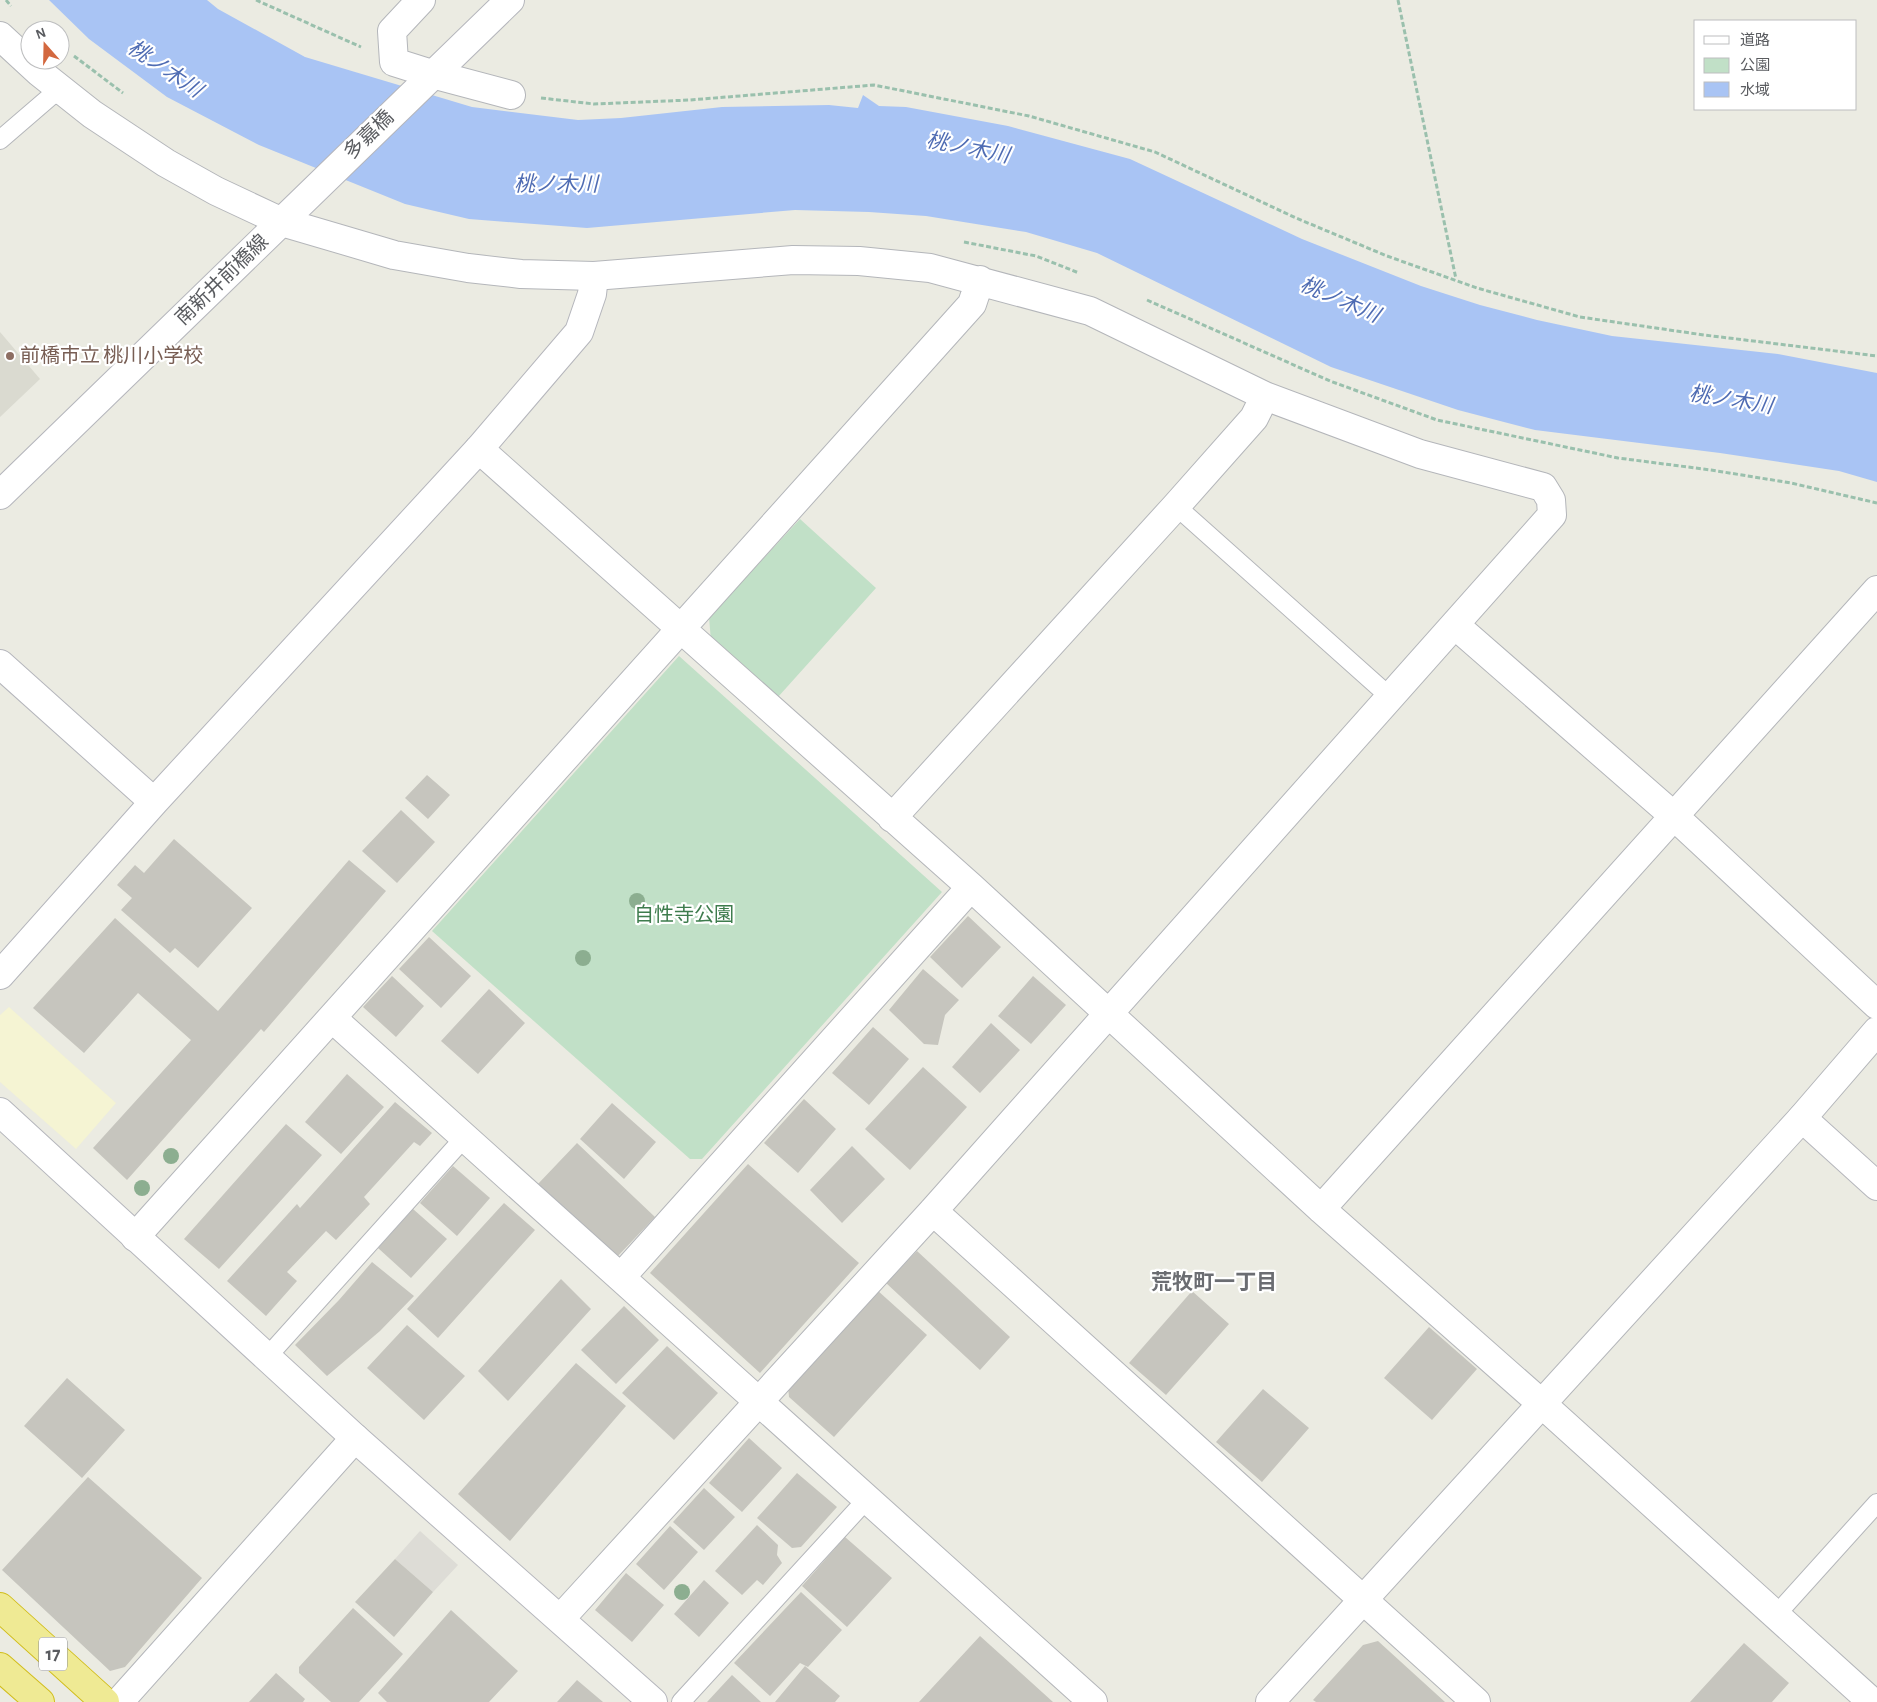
<svg xmlns="http://www.w3.org/2000/svg" width="1877" height="1702" font-family="'Alegreya Sans','Noto Sans JP',sans-serif">
<rect width="100%" height="100%" fill="#ebebe2"/>
<path fill="#dddcd6" d="M 420,1531 L 458,1565 L 433,1592 L 395,1559 Z"/>
<path fill="#dadad0" d="M 0,332 L 40,379 L 0,417 Z"/>
<path fill="#c1e0c7" d="M 800,519 L 876,588 L 778,697 L 711,641 L 709,617 Z
M 679,656 L 942,892 L 702,1159 L 690,1159 L 432,931 Z"/>
<path fill="#f5f4d3" d="M 9,1007 L 116,1103 L 76,1149 L 0,1082 L 0,1015 Z"/>
<path fill="#a9c4f4" d="M 49,0 L 207,0 L 218,9 L 305,57 L 472,107 L 578,120 L 621,118 L 722,107 L 829,105 L 858,108 L 863,95 L 879,106 L 906,107 L 1008,126 L 1130,159 L 1302,239 L 1421,286 L 1480,305 L 1537,320 L 1612,336 L 1778,354 L 1877,373 L 1877,482 L 1839,471 L 1720,453 L 1535,430 L 1458,410 L 1331,367 L 1097,253 L 1026,232 L 926,216 L 869,212 L 795,210 L 587,228 L 469,219 L 405,204 L 259,145 L 167,97 L 89,39 Z"/>
<path fill="#c6c5be" d="M 427,775 L 450,795 L 428,819 L 405,798 Z
M 401,810 L 435,842 L 397,883 L 362,851 Z
M 174,839 L 252,908 L 198,968 L 175,948 L 170,953 L 121,910 L 132,898 L 117,885 L 135,865 L 144,873 Z
M 349,860 L 386,891 L 264,1032 L 261,1029 L 127,1180 L 93,1148 L 191,1040 L 138,993 L 84,1053 L 33,1008 L 115,918 L 218,1011 Z
M 968,916 L 1001,947 L 962,988 L 930,957 Z
M 429,937 L 471,976 L 441,1008 L 399,969 Z
M 923,969 L 959,1000 L 945,1015 L 938,1045 L 924,1044 L 889,1010 Z
M 392,976 L 424,1006 L 396,1037 L 363,1007 Z
M 1033,976 L 1066,1005 L 1031,1044 L 998,1016 Z
M 489,989 L 525,1023 L 478,1074 L 441,1041 Z
M 991,1023 L 1020,1050 L 980,1093 L 952,1067 Z
M 873,1027 L 909,1059 L 869,1105 L 832,1073 Z
M 923,1067 L 967,1107 L 910,1170 L 865,1129 Z
M 347,1074 L 384,1107 L 341,1154 L 305,1122 Z
M 804,1099 L 836,1129 L 798,1173 L 764,1143 Z
M 395,1102 L 432,1133 L 420,1146 L 414,1142 L 364,1197 L 370,1204 L 336,1240 L 326,1231 L 287,1272 L 297,1281 L 266,1316 L 227,1281 L 297,1204 L 300,1208 Z
M 612,1103 L 656,1142 L 624,1179 L 580,1139 Z
M 286,1124 L 322,1155 L 219,1269 L 184,1239 Z
M 577,1143 L 655,1217 L 616,1258 L 537,1185 Z
M 852,1146 L 885,1179 L 842,1223 L 810,1190 Z
M 748,1164 L 859,1263 L 760,1373 L 650,1273 Z
M 453,1166 L 490,1198 L 457,1236 L 420,1203 Z
M 504,1203 L 535,1230 L 438,1338 L 407,1309 Z
M 413,1209 L 447,1239 L 411,1278 L 378,1248 Z
M 917,1251 L 1010,1337 L 980,1370 L 886,1283 Z
M 372,1262 L 414,1296 L 380,1331 L 327,1376 L 295,1345 L 339,1300 Z
M 561,1279 L 591,1309 L 508,1401 L 478,1371 Z
M 877,1290 L 927,1335 L 834,1437 L 789,1397 L 788,1387 Z
M 1192,1291 L 1229,1324 L 1166,1395 L 1129,1363 Z
M 624,1306 L 659,1340 L 616,1384 L 581,1350 Z
M 407,1325 L 465,1376 L 424,1420 L 367,1368 Z
M 1429,1327 L 1477,1369 L 1432,1420 L 1384,1378 Z
M 667,1346 L 718,1393 L 674,1440 L 622,1393 Z
M 576,1363 L 626,1406 L 510,1541 L 458,1494 Z
M 67,1378 L 125,1430 L 82,1478 L 24,1426 Z
M 1263,1389 L 1309,1428 L 1262,1482 L 1216,1442 Z
M 749,1438 L 782,1468 L 742,1512 L 709,1483 Z
M 797,1473 L 837,1507 L 801,1547 L 792,1548 L 757,1518 Z
M 88,1477 L 202,1578 L 125,1667 L 110,1671 L 2,1570 Z
M 704,1488 L 735,1517 L 704,1550 L 673,1522 Z
M 757,1525 L 778,1545 L 777,1555 L 782,1563 L 763,1585 L 757,1580 L 742,1595 L 715,1571 Z
M 670,1526 L 698,1552 L 664,1590 L 636,1564 Z
M 845,1537 L 892,1578 L 847,1627 L 802,1586 Z
M 395,1559 L 433,1592 L 394,1637 L 355,1602 Z
M 626,1573 L 664,1605 L 632,1642 L 595,1610 Z
M 704,1580 L 729,1603 L 699,1637 L 674,1614 Z
M 801,1592 L 842,1630 L 808,1667 L 800,1663 L 770,1696 L 734,1663 Z
M 353,1608 L 403,1654 L 359,1702 L 331,1702 L 299,1673 L 299,1667 Z
M 451,1610 L 518,1671 L 489,1702 L 387,1702 L 378,1693 Z
M 980,1636 L 1053,1702 L 919,1702 Z
M 1378,1641 L 1445,1702 L 1316,1702 L 1313,1700 L 1363,1645 Z
M 1744,1643 L 1789,1683 L 1772,1702 L 1690,1702 Z
M 805,1666 L 840,1696 L 835,1702 L 775,1702 Z
M 276,1673 L 305,1699 L 303,1702 L 249,1702 Z
M 732,1675 L 761,1702 L 707,1702 Z
M 577,1680 L 603,1702 L 557,1702 Z"/>
<g fill="none" stroke-linecap="round" stroke-linejoin="round">
<g stroke="#b4b6ba" stroke-width="20">
<path id="lane" d="M 0,140 L 51,96 L 64,92
M 1176,506 L 1390,697
M 268,1356 L 464,1138
M 1776,1615 L 1877,1503
M 681,1702 L 867,1499"/>
</g>
<g stroke="#b4b6ba" stroke-width="30">
<path id="street" d="M 421,0 L 392,31 L 394,62 L 432,74 L 511,95
M 0,36 L 39,72 L 92,114 L 166,163 L 216,191 L 282,222 L 394,255 L 468,268 L 521,274 L 594,276 L 793,260 L 859,261 L 930,268 L 1090,311 L 1265,396 L 1420,454 L 1543,487 L 1551,500 L 1552,515 L 933,1211 L 561,1618
M 479,449 L 971,887 L 1321,1209 L 1542,1404 L 1872,1702
M 1455,625 L 1675,817 L 1877,1005
M 892,818 L 1176,506 L 1254,418 L 1265,396
M 333,1019 L 1093,1702
M 1321,1209 L 1877,590
M 933,1211 L 1476,1702
M 135,1237 L 972,304 L 980,280
M 621,1277 L 971,887
M 119,1702 L 355,1438
M 1270,1702 L 1802,1118 L 1877,1031"/>
</g>
<g stroke="#b5b6bc" stroke-width="30">
<path id="secondary" d="M 0,495 L 510,0
M 0,664 L 154,802
M 0,975 L 154,802 L 479,449 L 579,332 L 592,294 L 594,276
M 0,1112 L 355,1438 L 653,1702
M 1802,1118 L 1877,1186"/>
</g>
<g stroke="#d1bd1b" stroke-width="30">
<path id="highway" d="M 0,1607 L 105,1702
M 0,1667 L 40,1702"/>
</g>
<path stroke="#9ac0ad" stroke-width="3" stroke-dasharray="5 2.5" stroke-linecap="butt" d="M 6,0 L 11,6
M 256,0 L 361,47
M 1398,0 L 1456,279
M 74,56 L 123,93
M 541,98 L 594,104 L 690,100 L 874,85 L 1029,116 L 1155,152 L 1296,218 L 1387,256 L 1477,288 L 1580,317 L 1704,335 L 1877,356
M 964,242 L 1036,256 L 1079,273
M 1147,300 L 1330,381 L 1437,420 L 1618,458 L 1711,470 L 1791,483 L 1877,503"/>
<use href="#lane" stroke="#fff" stroke-width="18"/>
<use href="#street" stroke="#fff" stroke-width="28"/>
<use href="#secondary" stroke="#fff" stroke-width="28"/>
<use href="#highway" stroke="#efea94" stroke-width="28"/>
</g>
<g fill="#8cae90">
<circle cx="637" cy="901" r="8"/>
<circle cx="583" cy="958" r="8"/>
<circle cx="171" cy="1156" r="8"/>
<circle cx="142" cy="1188" r="8"/>
<circle cx="682" cy="1592" r="8"/>
</g>
<circle fill="#8d6e63" stroke="#fff" stroke-width="2" cx="10" cy="356" r="5"/>
<g text-anchor="middle" dominant-baseline="central" stroke-width="4.5" stroke-linejoin="round" paint-order="stroke">
<rect fill="#fff" stroke="#8c8d90" stroke-width="1" x="39" y="1637.5" width="28" height="33" rx="4"/>
<g font-size="19" font-weight="bold" fill="#5a5c60">
<text x="53" y="1654">17</text>
</g>
<g font-size="20" fill="#5a5c60" stroke="#fff">
<text transform="translate(369 135) rotate(-44)">多嘉橋</text>
<text transform="translate(222 280) rotate(-44)">南新井前橋線</text>
</g>
<g font-size="20" fill="#785e54" stroke="#fff" text-anchor="start">
<text x="20" y="356">前橋市立 桃川小学校</text>
</g>
<g font-size="20" fill="#3e7c4d" stroke="#fff">
<text x="684" y="915">自性寺公園</text>
</g>
<g font-size="21" font-style="italic" fill="#4f6cb3" stroke="#fff">
<text transform="translate(165 69) rotate(34)">桃ノ木川</text>
<text transform="translate(968 148) rotate(11)">桃ノ木川</text>
<text x="556" y="184">桃ノ木川</text>
<text transform="translate(1340 300) rotate(23)">桃ノ木川</text>
<text transform="translate(1731 400) rotate(9)">桃ノ木川</text>
</g>
<g font-size="21" font-weight="bold" fill="#6b6d72" stroke="#fff">
<text x="1214" y="1282">荒牧町一丁目</text>
</g>
</g>
<rect x="1694" y="20" width="162" height="90" fill="#ffffff" stroke="#bdbebf"/>
<rect x="1704" y="36" width="25" height="8" fill="#ffffff" stroke="#bdbebf"/>
<text x="1740" y="45" font-size="15" fill="#5a5c60">道路</text>
<rect x="1704" y="58" width="25" height="15" fill="#c1e0c7" stroke="#bdbebf"/>
<text x="1740" y="70" font-size="15" fill="#5a5c60">公園</text>
<rect x="1704" y="82" width="25" height="15" fill="#a9c4f4" stroke="#bdbebf"/>
<text x="1740" y="95" font-size="15" fill="#5a5c60">水域</text>
<g transform="translate(45 45) rotate(340)"><circle r="24" fill="#ffffff" stroke="#bdbebf"/>
<path d="M0-4L9 19L0 12L-9 19Z" fill="#d3683f"/>
<text y="-8" font-size="14" font-weight="bold" text-anchor="middle" fill="#5a5c60">N</text>
</g>
</svg>
